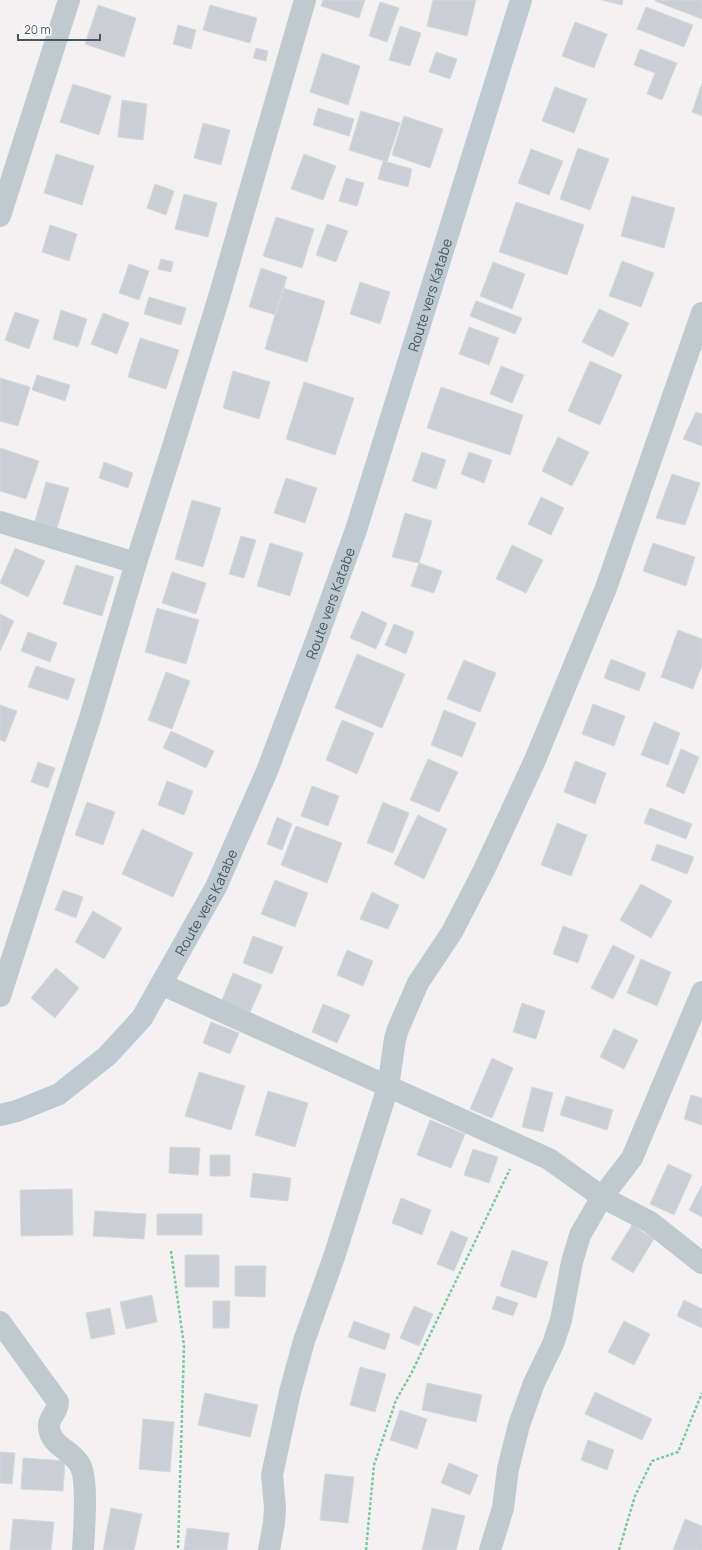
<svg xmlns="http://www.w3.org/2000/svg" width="702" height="1550" font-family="Manrope,sans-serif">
<rect width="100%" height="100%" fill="#f3f1f1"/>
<path fill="#cbcfd3" stroke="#d5d8dc" d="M 323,0 L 365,0 L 359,18 L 321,6 Z
M 433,0 L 476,0 L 467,36 L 427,26 Z
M 602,0 L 623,0 L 622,5 Z
M 656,0 L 702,0 L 702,19 L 655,1 Z
M 380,2 L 399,8 L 387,42 L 369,36 Z
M 98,5 L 136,18 L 124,57 L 85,44 Z
M 210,5 L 257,18 L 250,43 L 203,30 Z
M 646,7 L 693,25 L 684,47 L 637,29 Z
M 575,22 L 607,34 L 594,68 L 562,56 Z
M 178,25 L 196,30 L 191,49 L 173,44 Z
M 400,26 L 421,33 L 410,66 L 389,60 Z
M 256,48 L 268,51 L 266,61 L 253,58 Z
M 640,49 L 677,63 L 662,100 L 647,94 L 655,73 L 634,65 Z
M 436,52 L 457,59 L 450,79 L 429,72 Z
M 322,53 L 360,66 L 348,105 L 310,92 Z
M 702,83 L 702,116 L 692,112 Z
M 73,84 L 111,96 L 99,135 L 60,122 Z
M 555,87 L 587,99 L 574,133 L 542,121 Z
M 122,100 L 147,104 L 143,140 L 118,137 Z
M 318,108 L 354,119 L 349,136 L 313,125 Z
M 361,111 L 400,123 L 387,162 L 349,150 Z
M 404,116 L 443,129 L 430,168 L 392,155 Z
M 203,123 L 230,130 L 221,165 L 194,158 Z
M 578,148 L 609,159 L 590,210 L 560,199 Z
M 531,149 L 563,161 L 549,195 L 518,183 Z
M 56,154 L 94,166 L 82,205 L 44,193 Z
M 304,154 L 336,166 L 323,200 L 291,189 Z
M 383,161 L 412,169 L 408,187 L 378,179 Z
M 346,178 L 364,183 L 357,206 L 339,201 Z
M 155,184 L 174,191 L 166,215 L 147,208 Z
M 184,194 L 217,203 L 208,237 L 175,229 Z
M 632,196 L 675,208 L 664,248 L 621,236 Z
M 516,202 L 584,225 L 567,275 L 499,252 Z
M 276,217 L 314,229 L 302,268 L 263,256 Z
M 327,224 L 348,231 L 336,262 L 316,255 Z
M 50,225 L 77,234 L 69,261 L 42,252 Z
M 161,259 L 173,262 L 171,272 L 158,269 Z
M 622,261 L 654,273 L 641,307 L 609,296 Z
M 493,262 L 525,274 L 512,309 L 480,296 Z
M 129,264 L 149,271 L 139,300 L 119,293 Z
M 261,268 L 287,277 L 276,315 L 249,307 Z
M 360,282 L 390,292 L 380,324 L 350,314 Z
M 283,288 L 325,301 L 307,362 L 265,349 Z
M 149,297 L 186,308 L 181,325 L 144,314 Z
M 476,301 L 522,318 L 515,334 L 470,316 Z
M 599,309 L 629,323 L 613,357 L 582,342 Z
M 61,310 L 87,319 L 78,347 L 53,339 Z
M 15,312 L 39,320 L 29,349 L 5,340 Z
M 103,313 L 129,323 L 117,354 L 91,344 Z
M 469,327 L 499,338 L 489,365 L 459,354 Z
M 140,338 L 179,350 L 166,389 L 128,377 Z
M 590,361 L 622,375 L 600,425 L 568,411 Z
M 501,366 L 524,375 L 512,403 L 490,394 Z
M 233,371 L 270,382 L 259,419 L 223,408 Z
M 37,375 L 70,385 L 65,401 L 32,390 Z
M 0,378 L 30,387 L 18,426 L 0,421 Z
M 304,382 L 354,398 L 335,455 L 286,439 Z
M 441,387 L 523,415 L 510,455 L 427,428 Z
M 696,412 L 702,414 L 702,446 L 683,439 Z
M 558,437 L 589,452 L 572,486 L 542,471 Z
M 0,448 L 39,461 L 26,499 L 0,491 Z
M 422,452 L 446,460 L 436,489 L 412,481 Z
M 469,452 L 492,460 L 484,483 L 461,474 Z
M 104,462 L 133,473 L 128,488 L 99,478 Z
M 672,474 L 700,483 L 685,525 L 656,518 Z
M 286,478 L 317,488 L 305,523 L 274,513 Z
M 46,482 L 69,488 L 57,528 L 35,521 Z
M 541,497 L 564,508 L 551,535 L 528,524 Z
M 192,500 L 221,508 L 203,567 L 175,559 Z
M 405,513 L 432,521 L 419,563 L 392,557 Z
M 241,536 L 256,540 L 244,578 L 229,574 Z
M 270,543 L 303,553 L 290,596 L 257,586 Z
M 653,543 L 695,557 L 686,586 L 643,571 Z
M 512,545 L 543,560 L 526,593 L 496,579 Z
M 15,548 L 45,561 L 28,597 L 0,583 Z
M 419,563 L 442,571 L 434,593 L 411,586 Z
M 76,565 L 114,577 L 102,616 L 63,604 Z
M 172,572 L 206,583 L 196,614 L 162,603 Z
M 157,608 L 199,620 L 186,664 L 145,652 Z
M 362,611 L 387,623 L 376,649 L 350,638 Z
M 0,614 L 14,621 L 0,651 Z
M 394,624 L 414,632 L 406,654 L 385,645 Z
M 678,630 L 702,639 L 702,665 L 693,689 L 661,677 Z
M 28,632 L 57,643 L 50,662 L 21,651 Z
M 357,654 L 405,674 L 382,728 L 335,708 Z
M 611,659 L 646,673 L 639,691 L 604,678 Z
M 464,660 L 496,673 L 480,712 L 447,699 Z
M 36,666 L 75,679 L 68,700 L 28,687 Z
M 166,672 L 190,681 L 172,729 L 148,720 Z
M 593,704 L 625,716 L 614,746 L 582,734 Z
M 0,705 L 17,711 L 5,742 L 0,740 Z
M 444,710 L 476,723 L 462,757 L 431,745 Z
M 342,720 L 374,733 L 357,774 L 326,760 Z
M 654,722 L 680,733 L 668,765 L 641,755 Z
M 171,731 L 214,751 L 206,768 L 163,748 Z
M 681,749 L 699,757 L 684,794 L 666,786 Z
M 428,759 L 458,772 L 439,812 L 410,800 Z
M 575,761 L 606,773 L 595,804 L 564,792 Z
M 38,762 L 55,768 L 48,788 L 31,782 Z
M 167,781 L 193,791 L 184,815 L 158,805 Z
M 312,786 L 339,796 L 328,826 L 301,816 Z
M 87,802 L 115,812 L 103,845 L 75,835 Z
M 383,802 L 409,813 L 393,853 L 367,843 Z
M 650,808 L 692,824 L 686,839 L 644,823 Z
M 418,815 L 447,829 L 424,879 L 394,864 Z
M 277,817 L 292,824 L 282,850 L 267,844 Z
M 557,823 L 587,835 L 571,876 L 541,865 Z
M 296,826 L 342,843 L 327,883 L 281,865 Z
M 142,829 L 193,853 L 173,897 L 122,874 Z
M 657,844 L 694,857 L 687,874 L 651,860 Z
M 275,880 L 308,893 L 295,927 L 261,914 Z
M 641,884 L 672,901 L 651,938 L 620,920 Z
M 63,890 L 83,897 L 76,918 L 55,910 Z
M 372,892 L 399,905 L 388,929 L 360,919 Z
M 93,911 L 122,928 L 104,959 L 75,942 Z
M 563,926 L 588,935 L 578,963 L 553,954 Z
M 253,936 L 283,947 L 272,974 L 243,963 Z
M 613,945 L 635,956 L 613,999 L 591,988 Z
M 347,950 L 373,961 L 363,986 L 337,975 Z
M 641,959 L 671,972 L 657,1006 L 627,993 Z
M 56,968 L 79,988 L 55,1018 L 31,998 Z
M 233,973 L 262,985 L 250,1012 L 222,1000 Z
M 522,1003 L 545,1011 L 536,1039 L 513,1032 Z
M 323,1004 L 350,1015 L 337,1043 L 312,1032 Z
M 211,1022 L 239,1033 L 230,1054 L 203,1043 Z
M 614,1029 L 638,1040 L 624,1069 L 600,1057 Z
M 492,1058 L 513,1068 L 492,1118 L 470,1109 Z
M 199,1072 L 245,1086 L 231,1130 L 185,1116 Z
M 532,1087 L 553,1093 L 543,1132 L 522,1127 Z
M 268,1091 L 308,1103 L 295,1147 L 255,1135 Z
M 691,1095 L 702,1098 L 702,1125 L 684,1119 Z
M 566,1096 L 613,1110 L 607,1130 L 560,1115 Z
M 430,1120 L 465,1134 L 451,1168 L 417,1155 Z
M 170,1147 L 200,1148 L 198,1175 L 169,1173 Z
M 473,1149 L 498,1157 L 489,1183 L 464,1175 Z
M 210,1155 L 230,1155 L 230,1176 L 210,1176 Z
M 668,1164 L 692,1175 L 674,1215 L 650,1204 Z
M 253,1173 L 291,1178 L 288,1201 L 250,1197 Z
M 702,1185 L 702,1217 L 689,1210 Z
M 72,1189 L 73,1235 L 21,1236 L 20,1190 Z
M 401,1198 L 431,1210 L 422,1235 L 392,1223 Z
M 95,1211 L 146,1214 L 144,1239 L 93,1236 Z
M 157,1214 L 202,1214 L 202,1235 L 157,1235 Z
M 632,1225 L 654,1239 L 633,1273 L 611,1259 Z
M 451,1231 L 468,1238 L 454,1271 L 437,1264 Z
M 512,1250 L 548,1262 L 536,1298 L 500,1286 Z
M 185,1255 L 219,1255 L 219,1287 L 185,1287 Z
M 235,1266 L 266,1266 L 265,1297 L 235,1296 Z
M 152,1295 L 157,1322 L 126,1329 L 120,1302 Z
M 497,1296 L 518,1303 L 513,1316 L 492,1309 Z
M 684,1300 L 702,1309 L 702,1328 L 677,1316 Z
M 213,1301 L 230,1301 L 229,1328 L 213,1328 Z
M 414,1306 L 433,1314 L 419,1346 L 400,1338 Z
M 110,1308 L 115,1334 L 91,1339 L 86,1313 Z
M 354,1321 L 390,1334 L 385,1350 L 348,1337 Z
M 624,1321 L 650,1334 L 634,1365 L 608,1352 Z
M 360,1367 L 386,1374 L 375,1412 L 350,1405 Z
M 427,1383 L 482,1395 L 476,1422 L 422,1410 Z
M 595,1392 L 652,1419 L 642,1440 L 585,1414 Z
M 205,1393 L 258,1405 L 250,1437 L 198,1425 Z
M 400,1410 L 427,1419 L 417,1449 L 390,1440 Z
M 143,1419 L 174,1422 L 170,1472 L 139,1469 Z
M 588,1440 L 614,1450 L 607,1470 L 581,1460 Z
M 0,1452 L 15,1453 L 12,1484 L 0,1483 Z
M 23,1458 L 65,1461 L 63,1491 L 21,1489 Z
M 449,1463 L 478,1475 L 470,1495 L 441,1483 Z
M 325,1474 L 354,1477 L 348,1523 L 320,1520 Z
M 111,1508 L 142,1514 L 134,1550 L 103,1550 Z
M 432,1508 L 465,1516 L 456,1550 L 422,1550 Z
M 13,1519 L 54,1522 L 51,1550 L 10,1550 Z
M 685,1519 L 702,1526 L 702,1550 L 673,1550 Z
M 187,1528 L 229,1533 L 227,1550 L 184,1550 Z"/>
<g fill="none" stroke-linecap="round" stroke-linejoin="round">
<path stroke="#7dc99e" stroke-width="2.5" stroke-dasharray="3 2" stroke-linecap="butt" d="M 171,1251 L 184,1346 L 178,1550
M 366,1550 L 374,1465 L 396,1400 L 411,1374 L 510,1169
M 619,1550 L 635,1496 L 652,1461 L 678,1452 L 702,1393"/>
<path stroke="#c0c9ce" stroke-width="22" d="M 0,216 L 69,0
M 0,522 L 136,563
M 161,984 L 549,1159 L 602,1197 L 650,1222 L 702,1263
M 0,996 L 90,718 L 136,563 L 170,456 L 219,297 L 305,0
M 0,1322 L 58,1402 C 58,1413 48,1417 49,1427 C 50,1447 74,1450 81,1467 C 88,1484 84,1530 83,1550
M 269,1550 L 274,1523 L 275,1507 L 272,1475 L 290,1392 L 304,1341 L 334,1257 L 388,1087 L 395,1039 L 398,1029 L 418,983 L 452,932 L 484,870 L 535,760 L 606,588 L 702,313
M 490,1550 L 503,1508 L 508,1469 L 519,1425 L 534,1383 L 553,1344 L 561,1320 L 572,1262 L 580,1235 L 602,1197 L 632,1158 L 702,992"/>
<path stroke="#bec9d1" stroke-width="22" id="s1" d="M 0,1115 L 17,1111 L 59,1094 L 107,1056 L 142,1018 L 216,887 L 267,771 L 316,641 L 356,530 L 521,0"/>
</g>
<g text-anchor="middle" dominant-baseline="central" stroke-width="3" stroke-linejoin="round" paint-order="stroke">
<g font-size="14" fill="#4a565d" stroke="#fff">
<text stroke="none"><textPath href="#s1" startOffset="956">Route vers Katabe</textPath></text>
<text stroke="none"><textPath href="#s1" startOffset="632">Route vers Katabe</textPath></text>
<text stroke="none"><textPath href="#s1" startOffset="308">Route vers Katabe</textPath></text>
</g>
</g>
<path d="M18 34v6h82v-6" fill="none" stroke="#4a565d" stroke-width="2"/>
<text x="24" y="34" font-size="12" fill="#4a565d" stroke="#ffffff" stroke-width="3" paint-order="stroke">20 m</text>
</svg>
